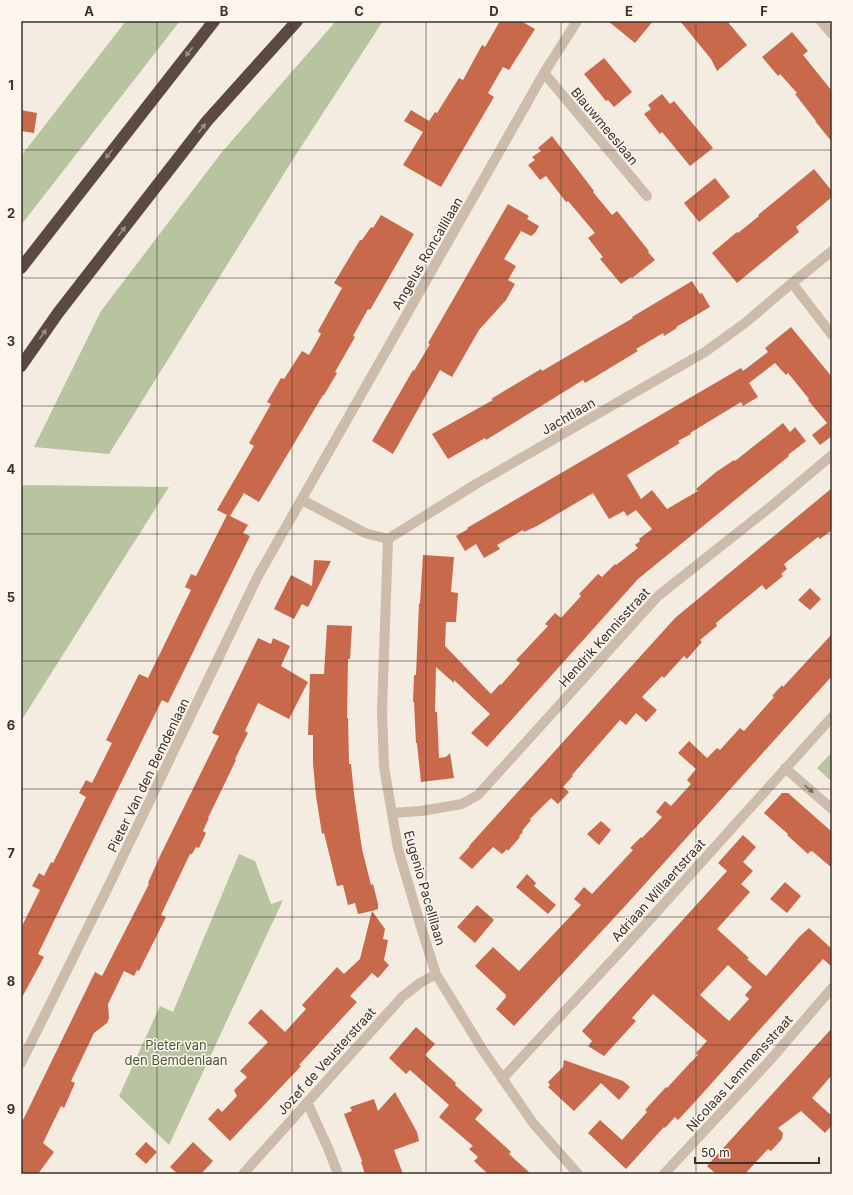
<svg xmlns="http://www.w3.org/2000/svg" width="853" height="1195" font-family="Inter,sans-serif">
<rect width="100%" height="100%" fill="#f4ebe1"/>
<path fill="#b8c4a0" d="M 126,21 L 180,21 L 21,225 L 21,156 Z
M 336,21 L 383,21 L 295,156 L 109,454 L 34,447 L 101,311 L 222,152 Z
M 27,485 L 169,487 L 21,721 L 21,486 Z
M 832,752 L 832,782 L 817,768 Z
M 239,854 L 255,861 L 271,904 L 283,900 L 169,1145 L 119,1096 L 160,1006 L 173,1012 Z"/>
<path fill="#c8694b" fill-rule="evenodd" d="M 500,21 L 521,21 L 535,29 L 509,70 L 503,67 L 488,93 L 494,97 L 441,187 L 403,165 L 423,132 L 404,121 L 411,110 L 429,121 L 435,112 L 437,113 L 459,78 L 463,80 L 482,45 L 485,47 Z
M 608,21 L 653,21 L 635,43 Z
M 680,21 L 727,21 L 747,45 L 717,71 L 711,59 Z
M 792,32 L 808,51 L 803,55 L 832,91 L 832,142 L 815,121 L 816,121 L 795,94 L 797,93 L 780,74 L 778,76 L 762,57 Z
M 604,58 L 632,92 L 614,107 L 608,100 L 606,101 L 584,74 Z
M 662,94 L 670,104 L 674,101 L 713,148 L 690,166 L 662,132 L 660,134 L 644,114 L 651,109 L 648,105 Z
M 21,110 L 37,113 L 34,133 L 21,131 Z
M 552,136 L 594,191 L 593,192 L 612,215 L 617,211 L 649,251 L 648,252 L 655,260 L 632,278 L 631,277 L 621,284 L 600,259 L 603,257 L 588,238 L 595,233 L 568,201 L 566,202 L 546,176 L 540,180 L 528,165 L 535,160 L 532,157 L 541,151 L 538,148 Z
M 814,169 L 832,191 L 832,197 L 796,227 L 799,232 L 737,283 L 712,253 L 737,232 L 738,233 L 759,216 L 758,215 Z
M 715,178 L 730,197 L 699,222 L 684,203 Z
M 508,204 L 529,216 L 527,219 L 539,226 L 535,233 L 531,236 L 521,231 L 504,259 L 516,266 L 508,280 L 515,284 L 506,300 L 479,330 L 452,377 L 440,370 L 393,454 L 372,441 L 413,370 L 414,371 L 430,344 L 428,343 Z
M 381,215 L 414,234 L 370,310 L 368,309 L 353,336 L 355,337 L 335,372 L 337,373 L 324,395 L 323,395 L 259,502 L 244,493 L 230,516 L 248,525 L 243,533 L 250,536 L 168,703 L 162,700 L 116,793 L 38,954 L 44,957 L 21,999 L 21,928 L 40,890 L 32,886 L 39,873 L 44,876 L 51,862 L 53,863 L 86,797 L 79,793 L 86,780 L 92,783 L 112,743 L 106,740 L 139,674 L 148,678 L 191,590 L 185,587 L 191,574 L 196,576 L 227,515 L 217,510 L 254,446 L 249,443 L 271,404 L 267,402 L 281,378 L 284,379 L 302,351 L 309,355 L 321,334 L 318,331 L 342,288 L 334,283 L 360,240 L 362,240 L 371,227 L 373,228 Z
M 692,281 L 700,294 L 702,293 L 710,307 L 676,327 L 677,328 L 664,336 L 663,333 L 636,349 L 638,351 L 585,383 L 583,380 L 486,440 L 485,438 L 448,459 L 432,434 L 493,400 L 491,399 L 541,369 L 542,371 L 583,347 L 633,318 L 632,317 Z
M 791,327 L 832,377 L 832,436 L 820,445 L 812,435 L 827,423 L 808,400 L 809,399 L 788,373 L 786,375 L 775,363 L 749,383 L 758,397 L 743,406 L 741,402 L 690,433 L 691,434 L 678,441 L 680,443 L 627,475 L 641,499 L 652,490 L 667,509 L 698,491 L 696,489 L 716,472 L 734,460 L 735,461 L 783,423 L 790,432 L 795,427 L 806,441 L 788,455 L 789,456 L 638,579 L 487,747 L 471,733 L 490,714 L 454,680 L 454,683 L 436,667 L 435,712 L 437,712 L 439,758 L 446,757 L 450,753 L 454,778 L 421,782 L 417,743 L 416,743 L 414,702 L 413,702 L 414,675 L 416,675 L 419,604 L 420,603 L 423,555 L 454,557 L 451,592 L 458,593 L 456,622 L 446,622 L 445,646 L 491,694 L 500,684 L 501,685 L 520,663 L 516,660 L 548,626 L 545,624 L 555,613 L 561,618 L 581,596 L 579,594 L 598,574 L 602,577 L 615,564 L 616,565 L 638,548 L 635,545 L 640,541 L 639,539 L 652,529 L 636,510 L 627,516 L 624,511 L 609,519 L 593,493 L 537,526 L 524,532 L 523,530 L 497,545 L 500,549 L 484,558 L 476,544 L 465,551 L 456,536 L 468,529 L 467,528 L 741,368 L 743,371 L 768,352 L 765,348 Z
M 832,488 L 832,530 L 820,539 L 818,537 L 784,564 L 787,569 L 781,574 L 783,576 L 766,590 L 762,585 L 716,623 L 717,626 L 700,640 L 702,642 L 687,659 L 684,656 L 664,678 L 662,676 L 642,697 L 657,710 L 646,722 L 636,713 L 626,725 L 620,720 L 572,775 L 573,776 L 563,787 L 569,792 L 558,804 L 551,798 L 530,819 L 531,820 L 522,831 L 523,832 L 519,836 L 520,837 L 508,851 L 507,849 L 502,854 L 493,847 L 472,869 L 459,858 L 470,846 L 469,846 L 675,618 Z
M 314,560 L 331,561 L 308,607 L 302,604 L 294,619 L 274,609 L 291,575 L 312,586 Z
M 810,588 L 821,599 L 810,610 L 798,600 Z
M 327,625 L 352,626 L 350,659 L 348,659 L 347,718 L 348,718 L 349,764 L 351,764 L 354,794 L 362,849 L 371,885 L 373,884 L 378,904 L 378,909 L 372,911 L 385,929 L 383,939 L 388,940 L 384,960 L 389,965 L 378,978 L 372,973 L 350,996 L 357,1002 L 299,1065 L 301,1066 L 230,1141 L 208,1119 L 218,1108 L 222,1112 L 237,1096 L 234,1090 L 247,1077 L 240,1071 L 268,1042 L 248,1023 L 261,1009 L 285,1032 L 306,1009 L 302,1005 L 337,967 L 344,974 L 360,959 L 372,911 L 358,914 L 355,903 L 348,905 L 343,885 L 337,886 L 324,833 L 322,834 L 316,796 L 313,764 L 313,735 L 308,735 L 310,674 L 324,674 Z
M 832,634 L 832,676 L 626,905 L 514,1026 L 496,1009 L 506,997 L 505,996 L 506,995 L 475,966 L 493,947 L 519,971 L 581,905 L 574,899 L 584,887 L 592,894 L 633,850 L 630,848 L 641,837 L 642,838 L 662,817 L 656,812 L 665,801 L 671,806 L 691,784 L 687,780 L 696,769 L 678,753 L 689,741 L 707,758 L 717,748 L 720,750 L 740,728 L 744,731 L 774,697 L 772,696 L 782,685 L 783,687 Z
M 258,638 L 271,644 L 273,638 L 290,646 L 281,666 L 308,682 L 289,719 L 258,703 L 245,731 L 248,733 L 235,759 L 236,760 L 208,818 L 209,818 L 203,831 L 206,833 L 199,848 L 196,847 L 192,854 L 190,854 L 161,915 L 166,917 L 139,971 L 137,970 L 134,976 L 124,971 L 108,1004 L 109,1018 L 107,1023 L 94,1033 L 71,1081 L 75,1083 L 64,1108 L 61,1106 L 43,1143 L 54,1152 L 38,1174 L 21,1174 L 21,1124 L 95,972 L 102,976 L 149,884 L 148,883 L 160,856 L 219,736 L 212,733 Z
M 782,793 L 788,793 L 832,832 L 832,868 L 812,851 L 811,852 L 810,851 L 808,854 L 787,835 L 788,834 L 764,813 Z
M 601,821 L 611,830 L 599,845 L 587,834 Z
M 743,835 L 756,847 L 743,862 L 753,871 L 741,884 L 750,892 L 717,929 L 749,958 L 747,959 L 766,976 L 799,937 L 809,928 L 832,949 L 832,967 L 823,959 L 693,1104 L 678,1120 L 675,1117 L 665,1128 L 664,1127 L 626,1169 L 588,1133 L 600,1120 L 622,1140 L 647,1112 L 645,1110 L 666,1087 L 667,1088 L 690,1063 L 698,1055 L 696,1053 L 707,1041 L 653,994 L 632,1018 L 636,1021 L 604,1056 L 588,1046 L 592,1041 L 582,1031 L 727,871 L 718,863 ZM 728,965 L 752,987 L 745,995 L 749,999 L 729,1021 L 700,995 Z
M 527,874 L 536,883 L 534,886 L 556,905 L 548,914 L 516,887 Z
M 785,882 L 801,896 L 787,913 L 770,899 Z
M 477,905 L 494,920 L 475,943 L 457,927 Z
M 416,1027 L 435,1044 L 425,1055 L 456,1083 L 455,1085 L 483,1110 L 475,1119 L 511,1152 L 509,1154 L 531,1174 L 488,1174 L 474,1161 L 478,1157 L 469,1149 L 473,1146 L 439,1117 L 449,1105 L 410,1070 L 406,1074 L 389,1058 Z
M 832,1028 L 832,1075 L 812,1098 L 832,1116 L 832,1125 L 825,1133 L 801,1111 L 778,1128 L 783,1133 L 782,1139 L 771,1151 L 768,1149 L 745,1174 L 716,1174 L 707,1166 Z
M 564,1060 L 623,1081 L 630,1087 L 619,1100 L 601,1083 L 574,1111 L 548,1087 L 550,1085 L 548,1082 L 563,1067 Z
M 395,1092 L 417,1132 L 419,1141 L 394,1150 L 403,1174 L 365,1174 L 361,1162 L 362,1161 L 344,1114 L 352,1111 L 350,1107 L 374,1099 L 378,1111 Z
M 146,1142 L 157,1152 L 146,1164 L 135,1154 Z
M 193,1142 L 213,1161 L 201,1174 L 178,1174 L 170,1167 Z"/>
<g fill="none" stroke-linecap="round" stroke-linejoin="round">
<path stroke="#cdbbac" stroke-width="10" d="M 821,21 L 832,34
M 544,73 L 647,196
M 792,283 L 832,335
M 302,500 L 365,533 L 388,539 L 476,484 L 705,352 L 745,323 L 792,283 L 832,251
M 388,539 L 382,711 L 384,767 L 398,849 L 421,927 L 436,974 L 484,1052 L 533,1123 L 578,1174
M 785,768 L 832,809
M 392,813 L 421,811 L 462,804 L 478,795 L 658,596 L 774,504 L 832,455
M 21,1063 L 111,881 L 258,576 L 544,73 L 577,21
M 502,1079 L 643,927 L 832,717
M 307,1102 L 328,1148 L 338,1174
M 243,1174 L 402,997 L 420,983 L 436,974
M 664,1174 L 772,1058 L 832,988"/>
<path stroke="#5c4a42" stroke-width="12" d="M 21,268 L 214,21
M 21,366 L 58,313 L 207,121 L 297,21"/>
</g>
<defs><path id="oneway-solid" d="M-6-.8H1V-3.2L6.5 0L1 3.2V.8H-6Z"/></defs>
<g fill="#9c8e87">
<use href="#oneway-solid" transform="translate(189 52) rotate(128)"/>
<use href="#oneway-solid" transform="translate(202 128) rotate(-52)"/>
<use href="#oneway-solid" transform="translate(109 154) rotate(128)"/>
<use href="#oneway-solid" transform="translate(122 231) rotate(-52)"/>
<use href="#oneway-solid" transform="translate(43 334) rotate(-55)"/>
</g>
<use fill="#7d6f65" href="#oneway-solid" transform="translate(809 789) rotate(41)"/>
<path fill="none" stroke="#3b302b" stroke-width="1" stroke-opacity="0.55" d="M 157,21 L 157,1174M 292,21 L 292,1174M 426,21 L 426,1174M 561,21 L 561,1174M 696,21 L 696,1174M 21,150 L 832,150M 21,278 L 832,278M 21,406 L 832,406M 21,534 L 832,534M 21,661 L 832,661M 21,789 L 832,789M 21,917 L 832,917M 21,1045 L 832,1045"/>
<g text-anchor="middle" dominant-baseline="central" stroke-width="3" stroke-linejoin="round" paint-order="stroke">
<g font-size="13" fill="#3b302b" stroke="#fbf5ee">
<text transform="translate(605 126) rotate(50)">Blauwmeeslaan</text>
<text transform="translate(427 253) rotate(-60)">Angelus Roncallilaan</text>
<text transform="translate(568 416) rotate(-30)">Jachtlaan</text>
<text transform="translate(604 637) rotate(-48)">Hendrik Kennisstraat</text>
<text transform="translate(148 775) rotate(-64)">Pieter Van den Bemdenlaan</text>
<text transform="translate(425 888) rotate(74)">Eugenio Pacellilaan</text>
<text transform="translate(658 890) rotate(-48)">Adriaan Willaertstraat</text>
<text transform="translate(326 1061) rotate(-48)">Jozef de Veusterstraat</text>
<text transform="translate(739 1073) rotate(-48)">Nicolaas Lemmensstraat</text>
</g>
<g font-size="13" fill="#4a5a2e" stroke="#fbf5ee">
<text x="176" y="1045">Pieter van<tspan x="176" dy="15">den Bemdenlaan</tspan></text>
</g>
</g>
<rect width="853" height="1195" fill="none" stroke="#fbf5ee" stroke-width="44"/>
<path d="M695 1157v6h124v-6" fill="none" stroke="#3b302b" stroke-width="2"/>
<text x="701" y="1157" font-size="12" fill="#3b302b" stroke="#fbf5ee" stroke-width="3" paint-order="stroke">50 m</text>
<rect x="22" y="22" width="809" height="1151" fill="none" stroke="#3b302b" stroke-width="1.5"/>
<g font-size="13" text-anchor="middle" font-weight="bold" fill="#3b302b">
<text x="89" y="16">A</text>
<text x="224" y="16">B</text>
<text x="359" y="16">C</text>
<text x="494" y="16">D</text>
<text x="629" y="16">E</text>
<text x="764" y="16">F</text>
<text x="11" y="90">1</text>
<text x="11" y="218">2</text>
<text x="11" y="346">3</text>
<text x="11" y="474">4</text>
<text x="11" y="602">5</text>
<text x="11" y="730">6</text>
<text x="11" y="858">7</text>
<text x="11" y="986">8</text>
<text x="11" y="1114">9</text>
</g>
</svg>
